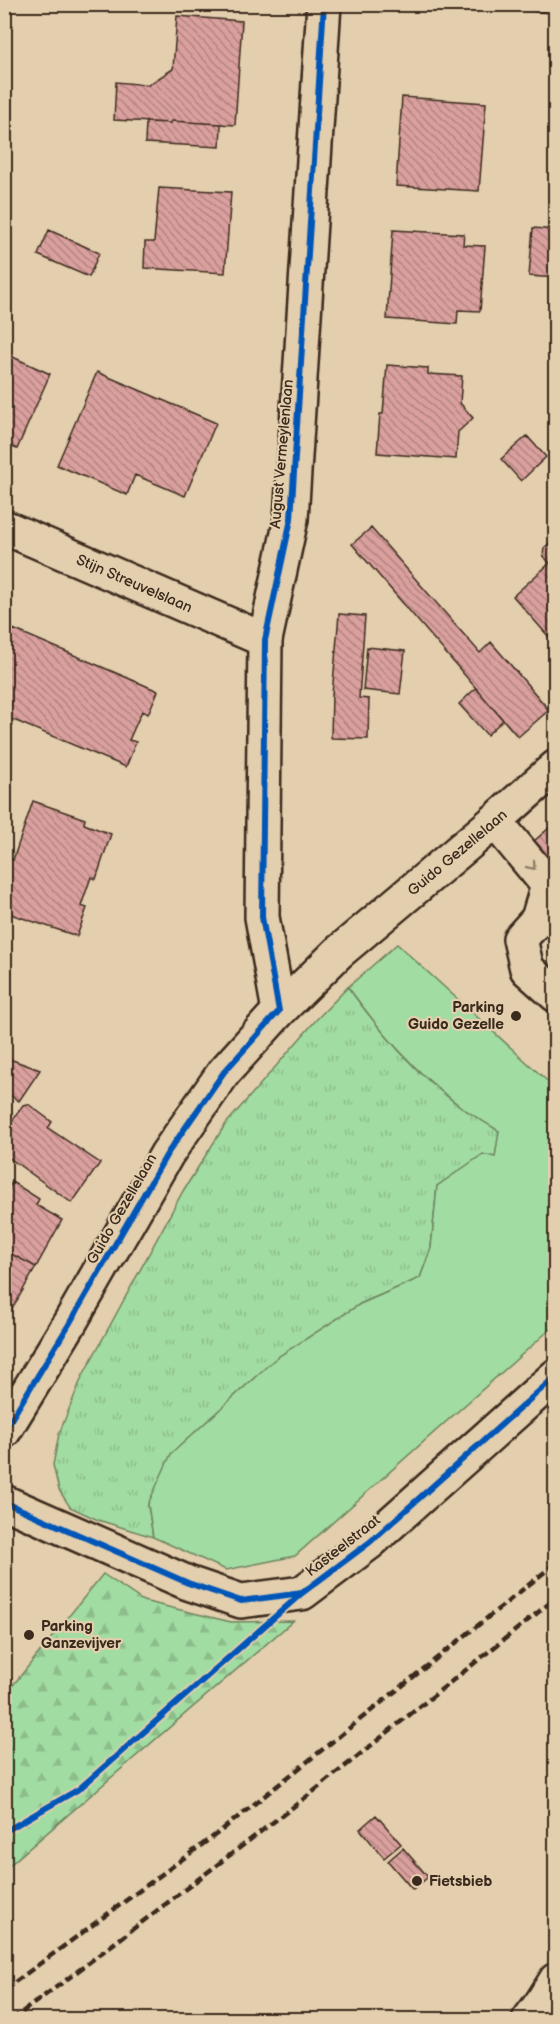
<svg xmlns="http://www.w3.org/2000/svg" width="560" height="2024" font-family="'Balsamiq Sans',sans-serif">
<defs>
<pattern id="grass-tufts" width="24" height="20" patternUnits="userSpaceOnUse" patternTransform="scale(1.5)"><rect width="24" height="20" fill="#a1dca2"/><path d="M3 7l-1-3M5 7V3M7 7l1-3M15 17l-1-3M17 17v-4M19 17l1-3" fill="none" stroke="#8cbd8b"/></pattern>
<pattern id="forest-firs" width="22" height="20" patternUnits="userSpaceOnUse" patternTransform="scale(1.5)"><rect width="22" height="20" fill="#a1dca2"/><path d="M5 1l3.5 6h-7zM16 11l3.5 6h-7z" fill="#8cbd8b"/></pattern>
<pattern id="building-back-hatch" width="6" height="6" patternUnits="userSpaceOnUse" patternTransform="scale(1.5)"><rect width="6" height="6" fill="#daa09e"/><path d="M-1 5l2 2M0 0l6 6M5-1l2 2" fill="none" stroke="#b28380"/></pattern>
</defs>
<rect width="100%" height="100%" fill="#e3cead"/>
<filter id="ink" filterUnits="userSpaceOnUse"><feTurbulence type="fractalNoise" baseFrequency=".0167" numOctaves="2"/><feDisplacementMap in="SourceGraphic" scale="12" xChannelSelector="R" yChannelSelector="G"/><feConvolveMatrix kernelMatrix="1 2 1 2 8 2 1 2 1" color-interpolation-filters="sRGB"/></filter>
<g filter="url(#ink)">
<path fill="url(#grass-tufts)" stroke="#6e8360" stroke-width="1.5" d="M 348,987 C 380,1031 415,1073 460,1106 C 472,1115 486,1123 500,1131 L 495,1157 L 437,1186 L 431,1248 L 420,1278 L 360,1304 L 148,1504 L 153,1537 L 98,1520 L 70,1507 L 59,1490 L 53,1465 L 59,1434 L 82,1377 L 183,1191 L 225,1125 L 316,1020 Z"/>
<path fill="url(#forest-firs)" stroke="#6e8360" stroke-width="1.5" d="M 103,1574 L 143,1601 L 231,1622 L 293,1621 L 5,1869 L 5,1695 Z"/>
<path fill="#a1dca2" stroke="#6e8360" stroke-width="1.5" d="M 397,944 L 555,1088 L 555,1325 L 295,1556 L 226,1570 L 153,1537 L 148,1504 L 171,1454 L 276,1358 L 360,1304 L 420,1278 L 431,1248 L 437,1186 L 483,1154 L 495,1157 L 499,1131 C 486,1123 472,1115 460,1106 C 415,1073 380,1031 348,987 Z"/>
<path fill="url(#building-back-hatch)" stroke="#3b2a1e" stroke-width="1.5" d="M 484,4 L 551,4 L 550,13 L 484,7 Z
M 177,16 L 242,21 L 235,125 L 171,121 L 171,123 L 114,120 L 116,82 L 148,85 L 173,69 Z
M 402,97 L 486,103 L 479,191 L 396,186 Z
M 171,121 L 221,124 L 220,147 L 145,143 L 146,122 L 171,123 Z
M 159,188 L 231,192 L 225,273 L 144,268 L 145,242 L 154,242 Z
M 533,228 L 556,230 L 556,278 L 529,276 Z
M 49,230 L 99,253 L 89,277 L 38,255 Z
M 393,230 L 464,234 L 463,245 L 485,246 L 480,311 L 458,310 L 457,324 L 387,319 Z
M 4,353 L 50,374 L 17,449 L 4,444 Z
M 387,365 L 428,368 L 428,374 L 462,376 L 460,403 L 473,418 L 458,432 L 456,459 L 377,453 L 380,414 L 383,414 Z
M 97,372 L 216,423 L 185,496 L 135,475 L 127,495 L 57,465 Z
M 527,436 L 546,457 L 521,481 L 501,459 Z
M 371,528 L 480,653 L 491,642 L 549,710 L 518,737 L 352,544 Z
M 556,537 L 556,645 L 513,596 L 550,563 L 543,556 L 544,548 Z
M 339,614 L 365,616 L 359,698 L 369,699 L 368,739 L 331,738 L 332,695 Z
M 13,629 L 158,691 L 148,714 L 142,711 L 129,740 L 136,742 L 126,767 L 4,716 L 4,648 Z
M 367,647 L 405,651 L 400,694 L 363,690 Z
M 476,688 L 503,720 L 487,735 L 459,704 Z
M 33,801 L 85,819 L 84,824 L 111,834 L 96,879 L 91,877 L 81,906 L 87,908 L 77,936 L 4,912 L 4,857 L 13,860 Z
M 556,822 L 556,867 L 533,842 Z
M 4,1057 L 40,1070 L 19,1101 L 4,1091 Z
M 28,1104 L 52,1122 L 48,1128 L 100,1163 L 72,1203 L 4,1154 L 4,1125 L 6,1123 L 9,1125 L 23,1105 Z
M 12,1182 L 39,1199 L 36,1205 L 62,1220 L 36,1267 L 4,1250 L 4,1197 Z
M 4,1250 L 36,1267 L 4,1323 Z
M 376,1815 L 401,1844 L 384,1858 L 360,1829 Z
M 403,1848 L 428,1877 L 413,1890 L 388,1861 Z"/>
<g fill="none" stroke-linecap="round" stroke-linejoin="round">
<g stroke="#3b2a1e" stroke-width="38">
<g id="minor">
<path id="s1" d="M 4,527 L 265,640"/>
<path d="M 495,821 L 548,885 L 538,919 L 520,939 L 527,969 L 556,995"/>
<path d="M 279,1011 L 262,917 L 265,640 L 291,519 L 324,4"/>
<path id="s2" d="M 4,1431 L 68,1326 L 167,1154 L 224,1072 L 279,1011 L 339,952 L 495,821 L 556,767"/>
<path d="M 4,1502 L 188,1583 L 241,1601 L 302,1593 L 370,1542 L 556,1376"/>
<path d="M 529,2020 L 541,2004 L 556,1980"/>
</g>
</g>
<use href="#minor" stroke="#e3cead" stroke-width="33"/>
<path stroke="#3b2a1e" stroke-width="4.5" stroke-dasharray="9 4.5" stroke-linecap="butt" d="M 4,1990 L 218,1833 L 556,1563
M 11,2020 L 66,1980 L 314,1791 L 556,1598"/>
<g stroke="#e3cead" stroke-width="10">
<path id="cycleway" d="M 4,1431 L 68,1326 L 167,1154 L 224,1072 L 279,1011 L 262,917 L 265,640 L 291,519 L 324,4
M 4,1502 L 188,1583 L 241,1601 L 302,1593
M 4,1832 L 79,1789 L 302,1593 L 370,1542 L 556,1376"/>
</g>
<use href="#cycleway" stroke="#0057b8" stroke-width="6"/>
</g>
<defs><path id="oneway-chevron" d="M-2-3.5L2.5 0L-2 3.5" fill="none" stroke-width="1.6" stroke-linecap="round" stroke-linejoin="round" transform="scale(1.5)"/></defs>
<use stroke="#8f7c66" href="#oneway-chevron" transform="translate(532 866) rotate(50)"/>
</g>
<g fill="#3b2a1e" stroke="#e3cead" stroke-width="2">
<circle cx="516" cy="1016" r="6"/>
<circle cx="29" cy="1635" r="6"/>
<circle cx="417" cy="1881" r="6"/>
</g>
<g text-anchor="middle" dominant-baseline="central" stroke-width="4.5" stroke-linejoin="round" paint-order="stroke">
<g font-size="15" fill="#3b2a1e" stroke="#e3cead">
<text transform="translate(282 454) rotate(-85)">August Vermeylenlaan</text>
<text stroke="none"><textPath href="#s1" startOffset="142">Stijn Streuvelslaan</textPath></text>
<text stroke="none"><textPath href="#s2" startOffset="742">Guido Gezellelaan</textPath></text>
<text transform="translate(122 1209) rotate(-60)">Guido Gezellelaan</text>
<text transform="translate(343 1546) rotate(-38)">Kasteelstraat</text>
</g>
<g font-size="15" font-weight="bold" fill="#3b2a1e" stroke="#e3cead" text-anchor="start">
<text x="504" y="1007" text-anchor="end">Parking<tspan x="504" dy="17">Guido Gezelle</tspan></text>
<text x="41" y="1626">Parking<tspan x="41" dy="17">Ganzevijver</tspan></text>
<text x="429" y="1881">Fietsbieb</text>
</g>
</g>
<rect width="560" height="2024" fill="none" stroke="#e3cead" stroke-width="24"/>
<rect x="12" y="12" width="536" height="2000" fill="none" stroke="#3b2a1e" stroke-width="2" filter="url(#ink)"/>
</svg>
